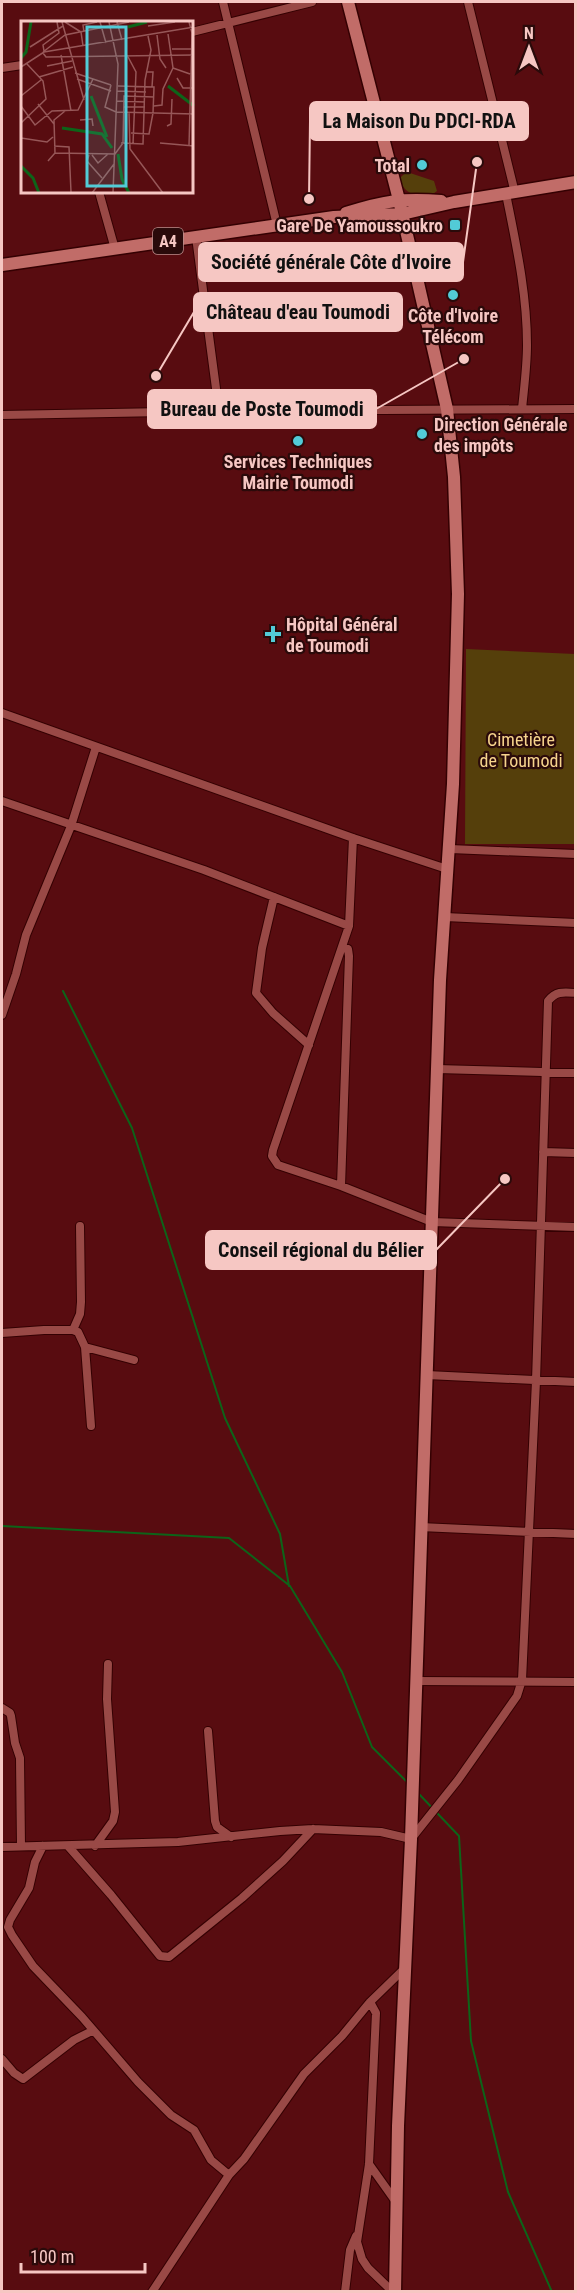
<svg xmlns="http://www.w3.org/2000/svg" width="577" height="2293" font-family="'Roboto Condensed',sans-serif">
<rect width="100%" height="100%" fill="#580c10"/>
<path fill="#553f0b" d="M 410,173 L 434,181 L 437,191 C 425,202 401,194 400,178 L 404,174 Z
M 466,649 L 575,654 L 575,844 L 465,844 Z"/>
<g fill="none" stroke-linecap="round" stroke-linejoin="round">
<path stroke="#0d6419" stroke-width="2" d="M 63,991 L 132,1128 L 225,1418 L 280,1534 L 289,1586
M 2,1526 L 229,1538 L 290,1586 L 342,1672 L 372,1747 L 408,1783
M 418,1793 L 459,1836 L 471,2041 L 508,2192 L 552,2292"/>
<g stroke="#340002" stroke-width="10">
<path id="street" d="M 223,2 L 277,225
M 468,2 L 515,193
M 192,32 L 312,2
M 2,68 L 22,65
M 99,192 L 115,249
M 506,194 C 516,244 527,293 527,345 C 527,366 524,388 522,409
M 196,237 L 219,411
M 2,415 L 219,411 L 576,409
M 2,713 L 353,838 L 447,869
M 2,801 L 204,870 L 349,926
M 353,838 L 349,926 L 273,1150 L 272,1156 L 278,1165 L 341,1186 L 432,1222 L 576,1227
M 450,849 L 576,854
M 274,897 L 262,948 L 256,993 L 273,1013 L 309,1045
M 445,917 L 576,923
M 2,1015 L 16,974 L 26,935 L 71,826 L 96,747
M 437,1069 L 576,1073
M 543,1152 L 576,1153
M 341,1186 L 349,956 L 348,949 L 343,947
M 73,1330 L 80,1314 L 81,1302 L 80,1226
M 2,1333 L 44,1330 L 73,1330 L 78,1332 L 85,1347 L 91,1426
M 85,1347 L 134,1360
M 427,1375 L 576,1382
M 420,1527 L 576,1534
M 415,1681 L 576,1682
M 2,1708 L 10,1713 L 11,1716 L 15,1743 L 20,1758 L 21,1846
M 208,1731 L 215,1821 L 217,1827 L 231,1837
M 43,1846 L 35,1862 L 29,1888 L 10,1920 L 8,1927 L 12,1935 L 33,1966 L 82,2017 L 138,2082 L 171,2115 L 194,2130 L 211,2160 L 229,2175
M 68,1846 L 111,1895 L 160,1956 L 169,1957 L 242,1898 L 283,1861 L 313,1829
M 95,1846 L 113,1821 L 115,1812 L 107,1699 L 108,1664
M 2,1847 L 178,1842 L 280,1831 L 313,1829 L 381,1832 L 411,1839 L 458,1780 L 517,1696 L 522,1680 L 536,1381 L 548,1001 C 556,991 563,992 576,993
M 370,2002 L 376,2013 L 369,2164 L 357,2242 L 362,2259 L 368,2268 L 393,2292
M 2,2059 L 14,2073 L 23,2079 L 74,2040 L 92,2031
M 369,2164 L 396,2202
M 152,2292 L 229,2175 L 244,2159 L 304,2074 L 342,2036 L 370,2002 L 405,1968
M 345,2292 L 350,2250 L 356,2236"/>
</g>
<g stroke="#340002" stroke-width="15">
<path id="primary" d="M 348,2 L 399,200 L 447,409 L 454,477 L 458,594 L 453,784 L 440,980 L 411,1839 L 398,2126 L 395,2292
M 346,213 C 384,201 402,198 441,201
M 2,265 L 334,217 L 402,214 L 454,202 L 576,182"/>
</g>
<use href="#street" stroke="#994946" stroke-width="8"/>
<use href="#primary" stroke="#c16c68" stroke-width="12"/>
</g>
<g fill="#52cbd7" stroke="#2a0a0a" stroke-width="2">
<circle cx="422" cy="165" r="6"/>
<rect x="449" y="219" width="12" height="12" rx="3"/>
<circle cx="453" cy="295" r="6"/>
<circle cx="422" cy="434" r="6"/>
<circle cx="298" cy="441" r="6"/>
<path d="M270 625h6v6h6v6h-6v6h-6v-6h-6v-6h6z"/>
</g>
<g text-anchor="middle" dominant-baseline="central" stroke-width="4.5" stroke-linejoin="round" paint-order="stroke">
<rect fill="#2a0a0a" stroke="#b98e8c" stroke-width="1.5" x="153" y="228" width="30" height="26" rx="4.5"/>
<g font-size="16" font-weight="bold" fill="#f6c7c3">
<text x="168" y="241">A4</text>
</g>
<g font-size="18" font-weight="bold" fill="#f6c7c3" stroke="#2a0a0a" text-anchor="end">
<text x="410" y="165">Total</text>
<text x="443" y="225">Gare De Yamoussoukro</text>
<text x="453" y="315" text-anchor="middle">Côte d'Ivoire<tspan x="453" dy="21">Télécom</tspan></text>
<text x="434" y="424" text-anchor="start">Direction Générale<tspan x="434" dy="21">des impôts</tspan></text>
<text x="298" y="461" text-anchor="middle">Services Techniques<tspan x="298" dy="21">Mairie Toumodi</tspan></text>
<text x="286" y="624" text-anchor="start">Hôpital Général<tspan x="286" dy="21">de Toumodi</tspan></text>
</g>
<g font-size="18" fill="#f7d48d" stroke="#2a0a0a">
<text x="521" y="739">Cimetière<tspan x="521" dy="21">de Toumodi</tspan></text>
</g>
</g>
<g transform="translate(21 21)">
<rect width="172" height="172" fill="#580c10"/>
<path fill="none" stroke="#0d6419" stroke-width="3" d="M 107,6 L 126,1M 0,37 L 5,31 L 10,1M 147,65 L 173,85M 70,75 L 86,116M 41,107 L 81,113 L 91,127M 97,133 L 101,158 L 108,172M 0,145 L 12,157 L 18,172"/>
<path fill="none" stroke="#975758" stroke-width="1.5" d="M 41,1 L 63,79M 44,1 L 60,11 L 62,25M 79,1 L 85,22M 88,1 L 97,43 L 92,172M 96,1 L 101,19M 127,5 L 154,1M 63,11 L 62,4 L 76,1M 136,14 L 139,38 L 145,47M 9,26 L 42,5M 151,28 L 170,28M 23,30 L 22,24 L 38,12 L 36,1M 22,31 L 44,14 L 108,1M 22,32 L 25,36 L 173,34M 40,34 L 50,90M 106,34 L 115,51 L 112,123M 26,45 L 51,40M 0,46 L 23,31 L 173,6M 152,47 L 169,53M 125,51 L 132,51 L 131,66M 54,52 L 90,64M 18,56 L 52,46M 156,57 L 162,67 L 173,67M 56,58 L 90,70M 90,64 L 84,86 L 95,91 L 173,93M 97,65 L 133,66 L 132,92M 96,70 L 125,71M 0,75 L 20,59M 96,80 L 124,81M 17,83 L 33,103M 0,85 L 14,104 L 31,90 L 57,89 L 72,58M 133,85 L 141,84 L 142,68 L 152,47 L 147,13M 103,86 L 124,86M 108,91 L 109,128 L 142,172M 59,99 L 71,98 L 72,105M 0,102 L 25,78 L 22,60 L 6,43M 146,105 L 150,103 L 151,78M 110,112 L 128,113 L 132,92M 0,117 L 26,121 L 32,116M 100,122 L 122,123 L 124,59 L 130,29 L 127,15M 139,122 L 173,125M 33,125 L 48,126 L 50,171M 168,125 L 171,12 L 168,1M 34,132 L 94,133 L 102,122 L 103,75 L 133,76M 68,134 L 66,140 L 81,157M 71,134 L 77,142 L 87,133M 27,140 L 34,132 L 33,99 L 44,90M 71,172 L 93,143"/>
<path fill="#52cbd7" fill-opacity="0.15" stroke="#52cbd7" stroke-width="3" d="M 66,6 L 105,6 L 105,165 L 66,165 Z"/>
<rect width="172" height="172" fill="none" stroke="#f6c7c3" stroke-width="3"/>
</g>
<path fill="none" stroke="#f6c7c3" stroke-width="2" d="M309 199L310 121M477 162L463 262M156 376L194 312M464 359L376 409M505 1179L436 1250"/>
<g fill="#f6c7c3" stroke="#2a0a0a" stroke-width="2">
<circle cx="309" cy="199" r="6"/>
<circle cx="477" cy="162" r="6"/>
<circle cx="156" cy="376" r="6"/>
<circle cx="464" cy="359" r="6"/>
<circle cx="505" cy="1179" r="6"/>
</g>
<g fill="#f6c7c3" stroke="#f6c7c3" stroke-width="2">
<rect x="310" y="102" width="218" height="38" rx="6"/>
<rect x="199" y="243" width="264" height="38" rx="6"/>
<rect x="194" y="293" width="208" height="38" rx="6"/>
<rect x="148" y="390" width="228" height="38" rx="6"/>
<rect x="206" y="1231" width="230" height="38" rx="6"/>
</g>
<g font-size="20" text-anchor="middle" font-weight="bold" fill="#111">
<text x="419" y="128">La Maison Du PDCI-RDA</text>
<text x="331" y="269">Société générale Côte d’Ivoire</text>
<text x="298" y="319">Château d'eau Toumodi</text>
<text x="262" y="416">Bureau de Poste Toumodi</text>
<text x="321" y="1257">Conseil régional du Bélier</text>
</g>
<rect width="577" height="2293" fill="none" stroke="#f6c7c3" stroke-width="6"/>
<g transform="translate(529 48)" stroke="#2a0a0a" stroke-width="4.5" paint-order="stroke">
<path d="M0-4.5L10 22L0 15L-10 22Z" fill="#f6c7c3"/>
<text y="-9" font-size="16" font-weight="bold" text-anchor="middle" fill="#f6c7c3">N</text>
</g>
<path d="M21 2263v9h124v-9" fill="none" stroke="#f6c7c3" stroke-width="3"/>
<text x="30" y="2263" font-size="18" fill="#f6c7c3" stroke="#2a0a0a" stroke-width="4.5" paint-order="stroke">100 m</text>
</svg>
